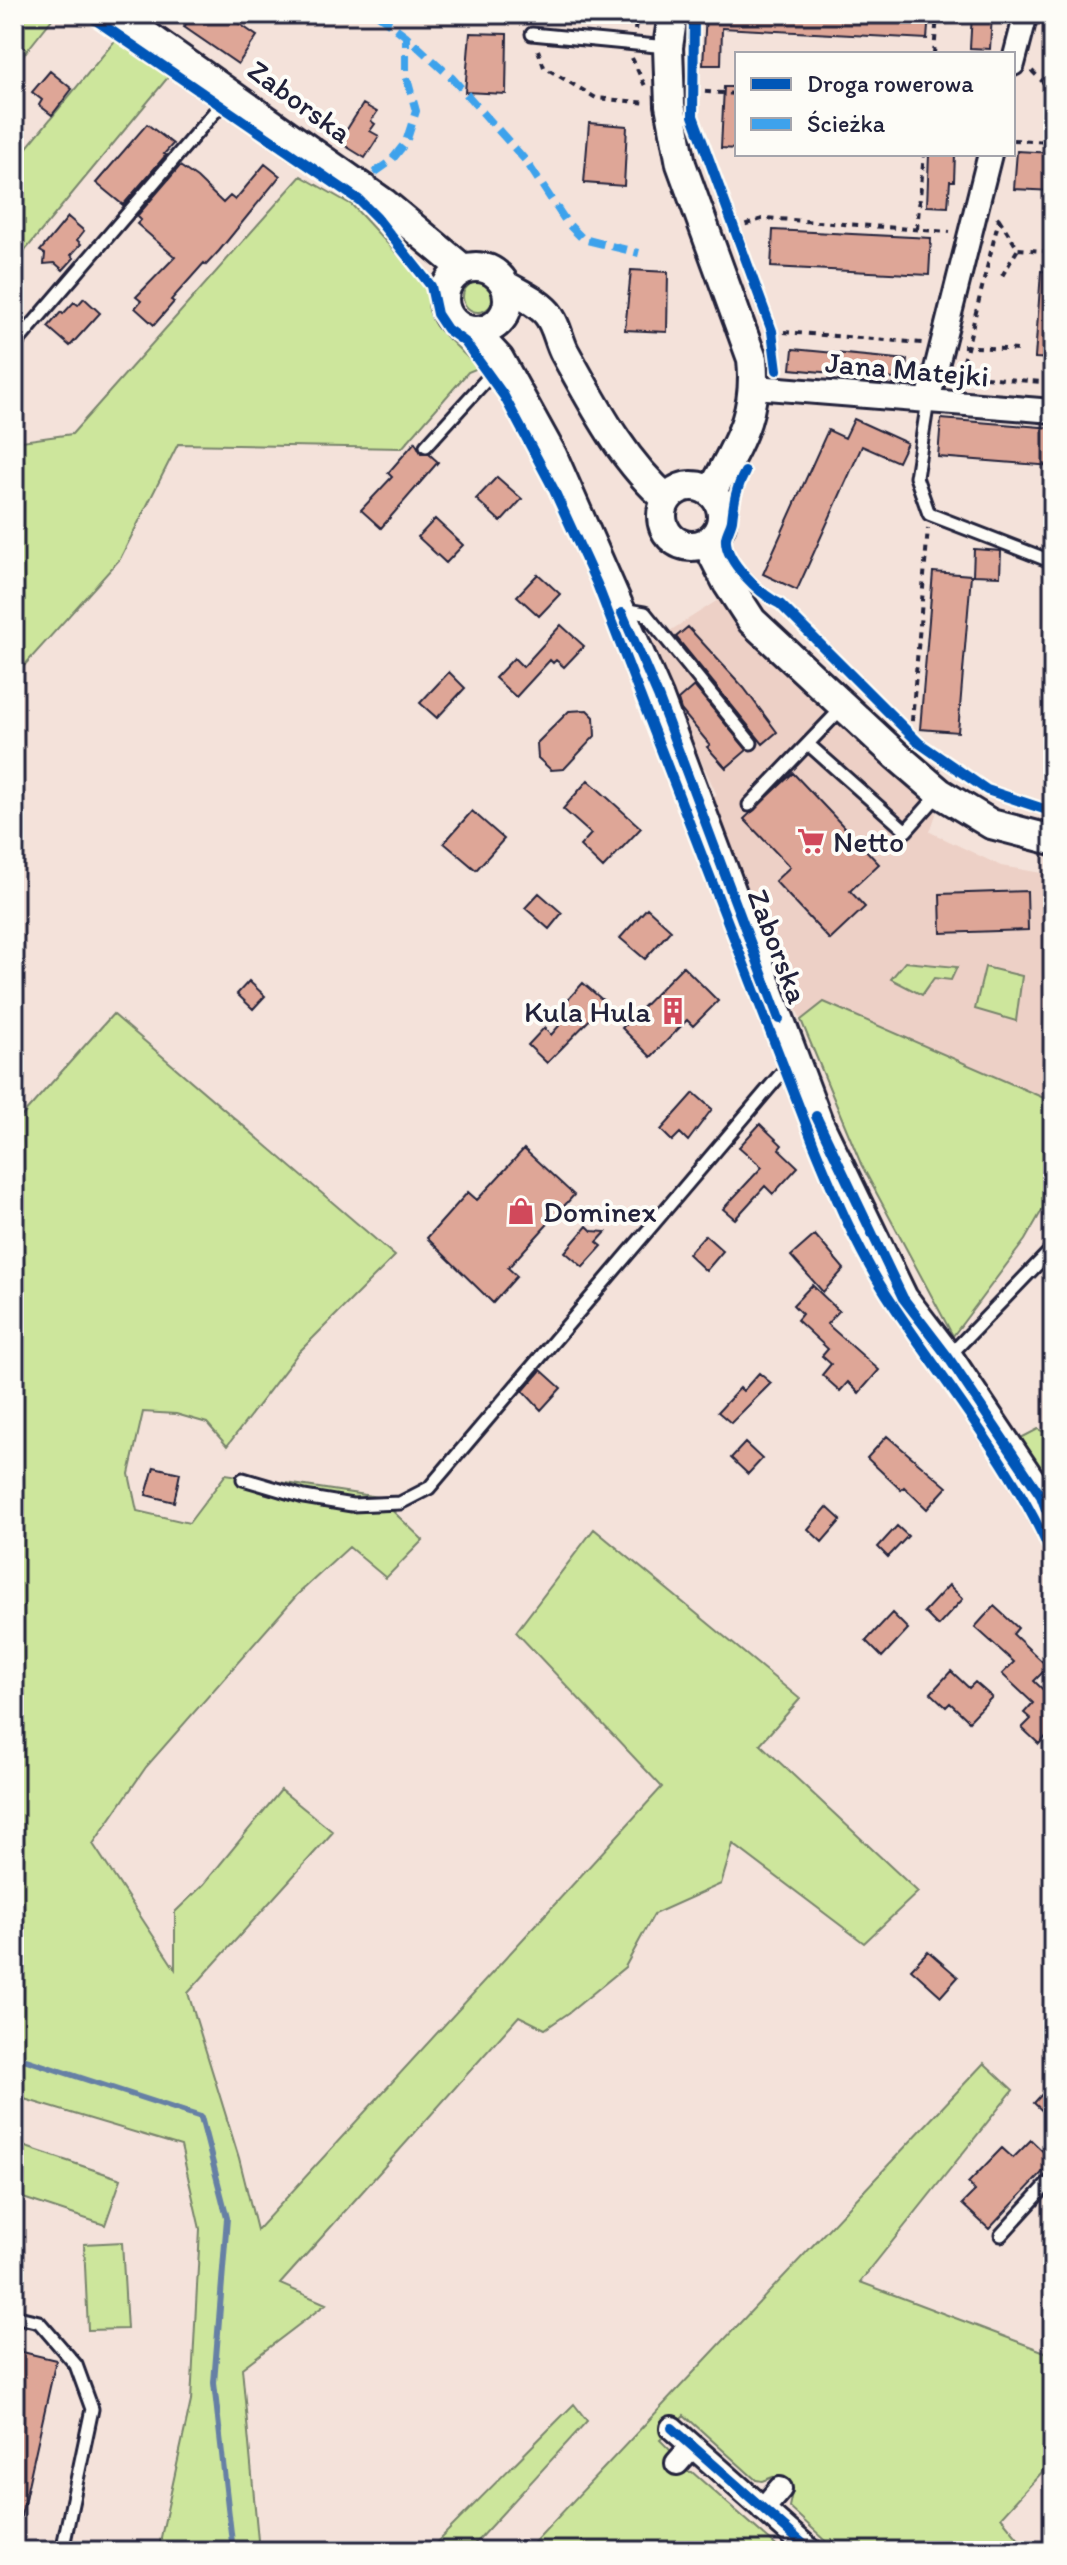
<svg xmlns="http://www.w3.org/2000/svg" width="1067" height="2565" font-family="Itim,sans-serif">
<rect width="100%" height="100%" fill="#f4e2da"/>
<filter id="ink" filterUnits="userSpaceOnUse"><feTurbulence type="fractalNoise" baseFrequency=".0125" numOctaves="2"/><feDisplacementMap in="SourceGraphic" scale="16" xChannelSelector="R" yChannelSelector="G"/><feConvolveMatrix kernelMatrix="1 2 1 2 8 2 1 2 1" color-interpolation-filters="sRGB"/></filter>
<g filter="url(#ink)">
<path fill="#edd0c6" d="M 718,600 L 938,808 L 930,832 L 1001,866 L 1053,875 L 1053,1102 L 824,1002 L 801,1020 L 709,798 L 717,795 L 648,645 Z"/>
<path fill="#cde69c" stroke="#78846c" stroke-width="2" d="M 14,14 L 56,14 L 14,67 Z
M 117,38 L 170,75 L 14,264 L 14,163 Z
M 301,176 L 352,205 L 424,283 L 443,333 L 478,368 L 468,372 L 402,448 L 178,444 L 120,559 L 14,677 L 14,442 L 72,434 Z
M463 297a15 15 0 1 1 30 0a15 15 0 1 1-30 0Z
M 905,962 L 957,967 L 951,980 L 934,978 L 922,995 L 891,979 Z
M 985,967 L 1022,976 L 1016,1021 L 975,1009 Z
M 824,1002 L 1053,1102 L 1053,1191 L 1025,1240 L 953,1336 L 861,1164 L 801,1020 Z
M 113,1014 L 395,1256 L 299,1352 L 227,1446 L 207,1423 L 176,1414 L 143,1412 L 129,1474 L 137,1511 L 189,1523 L 226,1474 L 378,1497 L 423,1540 L 386,1578 L 349,1547 L 297,1595 L 146,1767 L 93,1844 L 175,1969 L 175,1912 L 204,1884 L 281,1790 L 333,1832 L 188,1993 L 239,2158 L 257,2230 L 662,1787 L 516,1632 L 594,1529 L 800,1699 L 760,1744 L 918,1892 L 864,1943 L 733,1844 L 721,1884 L 654,1914 L 625,1967 L 570,2012 L 545,2029 L 519,2016 L 280,2284 L 326,2304 L 242,2368 L 259,2551 L 158,2551 L 191,2401 L 200,2229 L 181,2146 L 14,2096 L 14,1125 Z
M 1038,1429 L 1053,1436 L 1053,1492 L 1019,1439 Z
M 984,2063 L 1013,2090 L 860,2282 L 1053,2355 L 1053,2460 L 1001,2517 L 1029,2551 L 837,2551 L 789,2507 L 792,2493 L 773,2477 L 762,2481 L 756,2480 L 684,2415 L 660,2440 L 671,2451 L 670,2458 L 678,2471 L 692,2472 L 782,2551 L 526,2551 Z
M 14,2143 L 121,2179 L 105,2225 L 14,2195 Z
M 122,2242 L 127,2329 L 88,2330 L 84,2244 Z
M 574,2404 L 587,2421 L 468,2551 L 428,2551 Z"/>
<g fill="none" stroke-linecap="round" stroke-linejoin="round">
<path stroke="#6680a5" stroke-width="6" d="M 14,2056 L 201,2117 L 227,2218 L 214,2383 L 233,2551"/>
</g>
<path fill="#dea697" stroke="#22223b" stroke-width="2" d="M 193,14 L 225,14 L 257,36 L 238,64 L 184,27 Z
M 706,14 L 929,14 L 927,39 L 722,28 L 721,65 L 703,65 Z
M 972,14 L 992,14 L 990,49 L 970,48 Z
M 470,33 L 507,34 L 506,94 L 465,92 Z
M 50,71 L 72,89 L 52,115 L 39,105 L 42,100 L 32,92 Z
M 724,87 L 737,87 L 737,149 L 721,148 Z
M 363,104 L 377,112 L 371,121 L 375,124 L 370,131 L 379,136 L 365,158 L 339,142 Z
M 589,123 L 627,126 L 624,186 L 584,183 Z
M 147,124 L 173,144 L 164,154 L 166,155 L 123,205 L 96,183 Z
M 1017,151 L 1053,153 L 1053,191 L 1014,189 Z
M 929,154 L 955,154 L 954,181 L 950,181 L 948,207 L 927,206 Z
M 265,164 L 280,176 L 219,251 L 206,265 L 204,263 L 171,300 L 174,302 L 154,325 L 135,308 L 141,301 L 136,297 L 175,257 L 137,224 L 141,220 L 137,216 L 180,166 L 197,178 L 223,203 L 230,196 L 235,200 Z
M 68,217 L 84,231 L 77,240 L 81,244 L 71,255 L 74,258 L 63,270 L 55,263 L 44,264 L 45,254 L 40,251 Z
M 773,230 L 931,238 L 929,275 L 771,267 Z
M 631,270 L 668,272 L 667,332 L 625,330 Z
M 1041,271 L 1053,272 L 1053,359 L 1035,358 Z
M 84,298 L 100,313 L 70,346 L 48,327 L 61,312 L 63,314 L 74,302 L 78,305 Z
M 793,349 L 907,360 L 905,380 L 791,369 Z
M 854,419 L 907,443 L 898,462 L 862,446 L 797,590 L 763,574 L 828,430 L 845,438 Z
M 941,419 L 1053,428 L 1053,466 L 938,457 Z
M 415,442 L 421,453 L 429,454 L 438,462 L 381,528 L 361,510 L 392,477 L 388,473 Z
M 497,477 L 522,499 L 501,522 L 476,499 Z
M 435,519 L 463,545 L 446,563 L 418,537 Z
M 974,549 L 1001,551 L 1000,576 L 973,575 Z
M 933,572 L 971,575 L 958,732 L 920,729 Z
M 538,574 L 560,594 L 539,616 L 517,596 Z
M 561,625 L 584,646 L 564,667 L 556,660 L 553,663 L 550,660 L 516,697 L 495,678 L 514,658 L 523,667 Z
M 688,627 L 744,688 L 777,732 L 763,744 L 676,637 Z
M 449,672 L 465,688 L 437,718 L 420,703 Z
M 694,686 L 747,750 L 726,768 L 707,747 L 710,745 L 681,710 L 678,700 Z
M 587,710 L 594,717 L 595,736 L 564,769 L 551,770 L 538,758 L 537,743 L 569,711 Z
M 793,773 L 879,864 L 850,891 L 865,907 L 830,940 L 775,881 L 790,867 L 744,819 Z
M 588,780 L 641,828 L 603,868 L 580,846 L 591,834 L 563,809 Z
M 472,811 L 504,839 L 476,870 L 444,843 Z
M 1027,891 L 1028,930 L 941,933 L 940,894 Z
M 539,893 L 562,913 L 549,929 L 525,908 Z
M 647,908 L 671,930 L 645,959 L 620,938 Z
M 683,966 L 718,1001 L 693,1026 L 687,1020 L 651,1057 L 622,1028 Z
M 249,981 L 265,996 L 253,1009 L 237,994 Z
M 583,983 L 606,1003 L 547,1063 L 528,1045 L 544,1028 L 551,1035 L 572,1011 L 564,1004 Z
M 694,1093 L 712,1109 L 688,1141 L 680,1133 L 672,1141 L 661,1130 Z
M 760,1124 L 782,1145 L 779,1149 L 798,1167 L 773,1194 L 765,1186 L 735,1219 L 723,1209 L 762,1167 L 739,1147 Z
M 524,1149 L 574,1195 L 508,1268 L 517,1276 L 493,1303 L 427,1238 L 468,1192 L 477,1200 Z
M 587,1226 L 592,1231 L 606,1232 L 597,1242 L 602,1246 L 583,1267 L 565,1252 Z
M 705,1235 L 723,1251 L 706,1271 L 688,1254 Z
M 815,1235 L 844,1269 L 823,1292 L 791,1256 Z
M 812,1285 L 839,1311 L 827,1324 L 879,1370 L 859,1393 L 848,1382 L 840,1391 L 822,1375 L 831,1364 L 822,1356 L 828,1349 L 797,1320 L 802,1314 L 793,1305 Z
M 541,1370 L 561,1388 L 541,1410 L 523,1391 Z
M 759,1373 L 771,1383 L 731,1423 L 718,1412 L 740,1388 L 743,1391 Z
M 887,1436 L 947,1487 L 927,1509 L 904,1487 L 901,1490 L 867,1458 Z
M 745,1443 L 762,1459 L 748,1474 L 731,1458 Z
M 154,1467 L 180,1473 L 174,1502 L 146,1495 Z
M 827,1507 L 841,1520 L 822,1542 L 808,1529 Z
M 897,1526 L 908,1536 L 888,1557 L 878,1547 Z
M 949,1585 L 963,1599 L 938,1626 L 924,1612 Z
M 994,1606 L 1018,1628 L 1013,1634 L 1048,1667 L 1034,1681 L 1053,1699 L 1053,1729 L 1039,1744 L 1022,1728 L 1031,1719 L 1024,1713 L 1033,1703 L 1002,1674 L 1014,1662 L 975,1627 Z
M 892,1613 L 908,1629 L 882,1657 L 866,1641 Z
M 951,1671 L 969,1688 L 975,1682 L 992,1697 L 969,1721 L 950,1703 L 946,1707 L 931,1693 Z
M 928,1951 L 958,1977 L 941,1996 L 911,1969 Z
M 1053,2082 L 1053,2121 L 1034,2103 Z
M 1031,2140 L 1053,2161 L 989,2229 L 962,2204 L 975,2191 L 968,2183 L 1002,2148 L 1013,2158 Z
M 14,2350 L 56,2360 L 21,2517 L 14,2516 Z"/>
<g fill="none" stroke-linecap="round" stroke-linejoin="round">
<g stroke="#22223b" stroke-width="17">
<path id="service" d="M 532,34 L 667,47
M 14,346 L 229,95
M 928,401 L 916,477 L 929,514 L 1053,562
M 426,446 L 486,380 L 506,375
M 622,609 L 645,613 L 751,743
M 808,744 L 906,831 L 938,795
M 749,805 L 843,707
M 948,1357 L 1053,1248
M 243,1479 L 304,1497 L 352,1505 L 400,1503 L 429,1488 L 791,1062
M 1001,2235 L 1053,2178
M 14,2316 L 39,2322 L 76,2365 L 92,2409 L 62,2551"/>
</g>
<g stroke="#22223b" stroke-width="28">
<path id="minor" d="M 1013,64 L 1026,14
M 755,387 L 1053,411
M 928,401 L 990,154
M 672,2428 L 811,2551
M 677,2463 L 692,2446
M 763,2509 L 780,2489"/>
</g>
<g stroke="#22223b" stroke-width="34">
<path id="tertiary" d="M 116,14 L 385,204 L 463,269
M 673,14 L 668,47 L 670,105 L 681,164 L 752,359 C 758,416 737,444 711,493
M444 299a32 32 0 1 1 64 0a32 32 0 1 1-64 0Z
M 506,286 C 520,294 536,301 547,313 C 557,325 558,340 565,353 C 593,403 622,461 667,499
M 473,331 L 499,359 L 552,455 L 658,696 L 818,1122 L 903,1298 L 948,1357 L 1041,1496 L 1053,1527
M662 516a30 30 0 1 1 60 0a30 30 0 1 1-60 0Z
M 707,543 L 728,584 L 752,621 L 897,756 L 940,793 L 991,824 L 1053,840"/>
</g>
<path stroke="#22223b" stroke-width="4" stroke-dasharray="6 6" stroke-linecap="butt" d="M 635,30 L 637,14
M 538,50 L 544,67 L 596,98 L 649,103
M 934,54 L 937,14
M 632,58 L 645,86
M 1032,71 L 1053,92
M 693,91 L 737,94
M 1013,140 L 1053,142
M 999,219 L 1018,249 L 1053,252
M 734,228 L 765,218 L 950,232
M 917,229 L 924,154
M 1002,276 L 1018,249
M 772,331 L 923,343
M 963,346 L 1017,350
M 961,375 L 1053,383
M 958,385 L 999,219 L 996,216
M 911,733 L 928,528"/>
<use href="#service" stroke="#fdfcf7" stroke-width="11"/>
<use href="#minor" stroke="#fdfcf7" stroke-width="22"/>
<use href="#tertiary" stroke="#fdfcf7" stroke-width="28"/>
<path stroke="#3ea2ec" stroke-width="8" stroke-dasharray="16 8" stroke-linecap="butt" d="M 377,14 L 406,36 L 452,78 L 526,161 L 567,223 L 583,239 L 639,253
M 374,173 L 391,161 L 406,142 L 416,111 L 406,75 L 406,36"/>
<g stroke="#fdfcf7" stroke-width="15">
<path id="cycleway" d="M 87,14 L 359,200 L 377,218 L 431,286 L 437,314 L 447,329 L 465,342 L 504,396 L 553,488 L 597,584 L 814,1145 C 835,1196 856,1247 886,1294 C 942,1381 1012,1462 1053,1558
M 694,14 L 693,116 L 772,331 L 777,370
M 745,472 C 736,488 734,501 732,520 C 731,526 727,532 726,538 C 724,561 761,595 780,604 L 919,743 L 987,790 L 1053,812
M 622,613 L 658,696 L 779,1019
M 816,1116 L 903,1298 L 948,1357 L 1041,1496 L 1051,1523
M 672,2428 L 811,2551"/>
</g>
<use href="#cycleway" stroke="#0057b8" stroke-width="10"/>
</g>
</g>
<defs>
<g id="supermarket-bare" transform="scale(2.16)"><path d="M-6-5.5h2.5l.6 2H6L4.5 2H-2.5L-4.4-4H-6ZM-1.5 3.2a1.3 1.3 0 1 0 .1 0ZM3 3.2a1.3 1.3 0 1 0 .1 0Z" fill="#d1495b" stroke="#fdfcf7" stroke-width="2.5" paint-order="stroke"/></g>
<g id="building-bare" transform="scale(2.16)"><path d="M-4-6H4V6H1V3H-1V6H-4ZM-2.5-4.3h1.7v1.8h-1.7ZM.8-4.3h1.7v1.8H.8ZM-2.5-1h1.7V.8h-1.7ZM.8-1h1.7V.8H.8Z" fill="#d1495b" stroke="#fdfcf7" stroke-width="2.5" paint-order="stroke"/></g>
<g id="shop-bare" transform="scale(2.16)"><path d="M-5-2.5h2.3a2.7 3.5 0 0 1 5.4 0H5L5.5 6h-11ZM-1.5-2.5h3a1.5 2.3 0 0 0-3 0Z" fill="#d1495b" stroke="#fdfcf7" stroke-width="2.5" paint-order="stroke"/></g>
</defs>
<g fill-rule="evenodd">
<use href="#supermarket-bare" x="811" y="841"/>
<use href="#building-bare" x="673" y="1011"/>
<use href="#shop-bare" x="521" y="1211"/>
</g>
<g text-anchor="middle" dominant-baseline="central" stroke-width="8" stroke-linejoin="round" paint-order="stroke">
<g font-size="30" fill="#22223b" stroke="#fdfcf7">
<text transform="translate(300 101) rotate(36)">Zaborska</text>
<text transform="translate(907 369) rotate(5)">Jana Matejki</text>
<text transform="translate(778 946) rotate(69)">Zaborska</text>
</g>
<g font-size="30" fill="#22223b" stroke="#fdfcf7" text-anchor="start">
<text x="833" y="841">Netto</text>
<text x="651" y="1011" text-anchor="end">Kula Hula</text>
<text x="543" y="1211">Dominex</text>
</g>
</g>
<rect width="1067" height="2565" fill="none" stroke="#fdfcf7" stroke-width="48"/>
<rect x="24" y="24" width="1019" height="2517" fill="none" stroke="#22223b" stroke-width="3" filter="url(#ink)"/>
<rect x="735" y="52" width="280" height="104" fill="#fdfcf7" stroke="#a5a5ac" stroke-width="2"/>
<rect x="751" y="78" width="40" height="12" fill="#0057b8" stroke="#a5a5ac" stroke-width="2"/>
<text x="807" y="92" font-size="24" fill="#22223b">Droga rowerowa</text>
<rect x="751" y="118" width="40" height="12" fill="#3ea2ec" stroke="#a5a5ac" stroke-width="2"/>
<text x="807" y="132" font-size="24" fill="#22223b">Ścieżka</text>
</svg>
